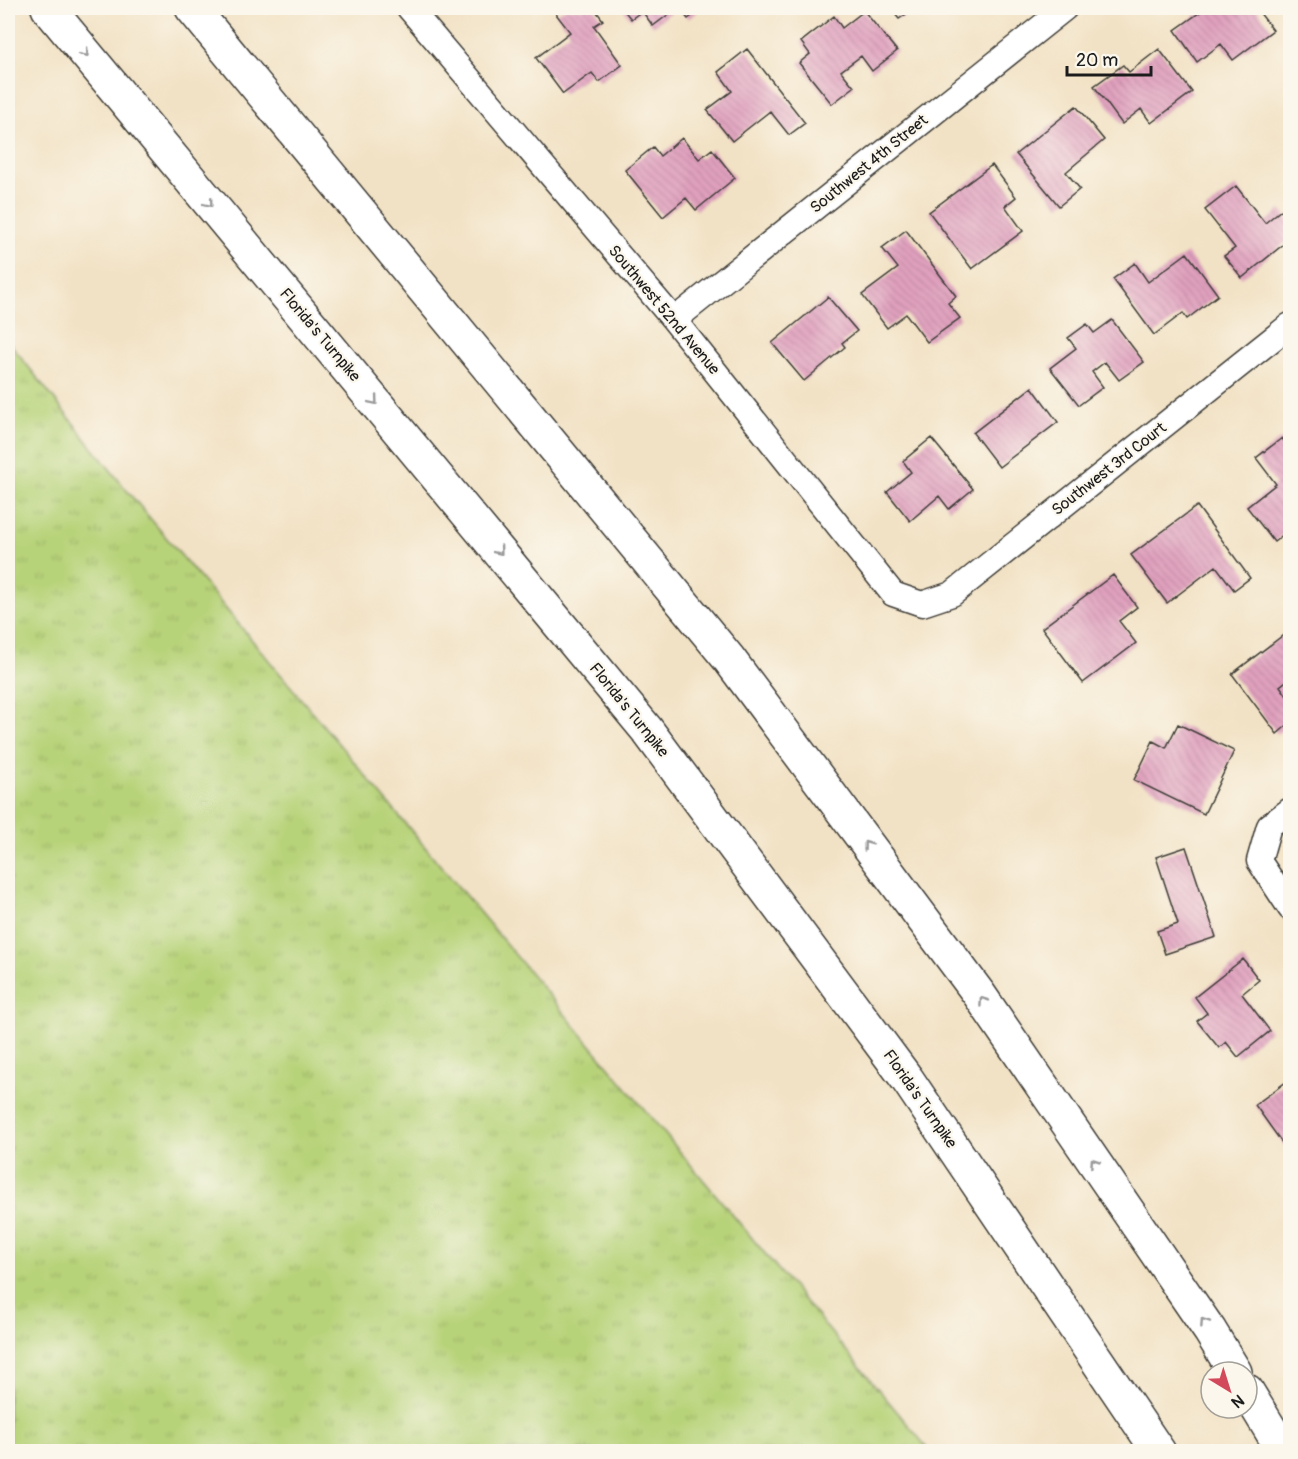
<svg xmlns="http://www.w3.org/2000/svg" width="1298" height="1459" font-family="Pangolin,sans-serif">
<defs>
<pattern id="grass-tufts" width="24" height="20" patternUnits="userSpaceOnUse" patternTransform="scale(1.5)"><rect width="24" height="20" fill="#b7d379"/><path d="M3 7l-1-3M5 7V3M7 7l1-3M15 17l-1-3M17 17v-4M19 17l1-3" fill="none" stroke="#9db568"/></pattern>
<pattern id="building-back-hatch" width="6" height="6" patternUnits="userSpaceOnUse" patternTransform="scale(1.5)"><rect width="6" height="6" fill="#e0a0be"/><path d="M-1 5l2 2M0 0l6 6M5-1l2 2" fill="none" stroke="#c089a3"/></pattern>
</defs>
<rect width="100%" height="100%" fill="#fbf7ec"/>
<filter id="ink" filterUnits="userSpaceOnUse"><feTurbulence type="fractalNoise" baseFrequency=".0167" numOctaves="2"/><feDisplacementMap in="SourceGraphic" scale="12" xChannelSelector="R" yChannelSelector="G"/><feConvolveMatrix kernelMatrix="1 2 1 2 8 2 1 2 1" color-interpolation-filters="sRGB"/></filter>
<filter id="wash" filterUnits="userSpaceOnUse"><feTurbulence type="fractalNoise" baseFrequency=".008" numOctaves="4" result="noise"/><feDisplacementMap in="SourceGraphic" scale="24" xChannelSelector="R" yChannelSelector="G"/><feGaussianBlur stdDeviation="1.35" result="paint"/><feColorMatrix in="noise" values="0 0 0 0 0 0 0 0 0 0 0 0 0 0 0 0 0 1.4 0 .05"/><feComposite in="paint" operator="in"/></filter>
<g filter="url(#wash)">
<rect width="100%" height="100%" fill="#f2e2c5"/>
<path fill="url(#grass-tufts)" stroke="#6a784a" stroke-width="1.5" d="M 8,341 L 124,487 L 930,1451 L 8,1451 Z"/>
<g id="blocks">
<path fill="url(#building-back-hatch)" d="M 565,8 L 594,8 L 603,20 L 594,26 L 622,65 L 599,82 L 592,73 L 563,94 L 536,58 L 570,32 L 556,14 Z
M 622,8 L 677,8 L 653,26 L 642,11 L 631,19 Z
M 679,8 L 702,8 L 688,19 Z
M 890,8 L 915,8 L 899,19 Z
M 1206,8 L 1256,8 L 1273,30 L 1233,60 L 1221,44 L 1197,62 L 1175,30 Z
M 864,11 L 897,51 L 872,71 L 861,56 L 841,71 L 854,87 L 832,104 L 799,63 L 810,54 L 801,42 L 834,16 L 842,28 Z
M 747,49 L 805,123 L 789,135 L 770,111 L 732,141 L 707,110 L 732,91 L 718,72 Z
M 1159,49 L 1192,92 L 1151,123 L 1141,109 L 1122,124 L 1094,86 L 1123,65 L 1129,72 Z
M 1076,106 L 1104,140 L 1066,172 L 1080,189 L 1059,206 L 1016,154 Z
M 682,138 L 699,159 L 712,149 L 735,178 L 696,210 L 686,198 L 663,217 L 625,170 L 653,147 L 660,156 Z
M 992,165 L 1016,197 L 1005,206 L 1023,231 L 972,269 L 929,212 Z
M 1236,186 L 1265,223 L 1281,210 L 1290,222 L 1290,239 L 1242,278 L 1224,256 L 1235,248 L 1205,210 Z
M 906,230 L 956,296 L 948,303 L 960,318 L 927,342 L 906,314 L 887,328 L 862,295 L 898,268 L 882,248 Z
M 1187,253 L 1218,295 L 1187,319 L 1183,313 L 1154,335 L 1113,279 L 1135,263 L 1148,282 Z
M 828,297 L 857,331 L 842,343 L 845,347 L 804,381 L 772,343 Z
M 1112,320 L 1144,362 L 1119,380 L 1105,362 L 1092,372 L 1103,387 L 1079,405 L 1050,368 L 1076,348 L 1068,338 L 1087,324 L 1094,333 Z
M 1032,387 L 1058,422 L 999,467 L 973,433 Z
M 931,438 L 973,489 L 949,509 L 939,496 L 910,521 L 887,492 L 911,472 L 903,461 Z
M 1282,438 L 1290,450 L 1290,529 L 1274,542 L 1247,507 L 1276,484 L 1256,458 Z
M 1197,506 L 1250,578 L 1234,590 L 1216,566 L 1167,603 L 1131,555 Z
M 1113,575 L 1137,607 L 1119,621 L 1136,643 L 1083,683 L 1042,628 Z
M 1286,633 L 1290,639 L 1290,678 L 1280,686 L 1290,700 L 1290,723 L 1277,734 L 1232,674 Z
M 1178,724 L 1234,751 L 1204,814 L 1134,780 L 1153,741 L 1166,748 Z
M 1186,847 L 1216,937 L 1165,954 L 1157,931 L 1178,924 L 1156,857 Z
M 1243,959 L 1259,980 L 1242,994 L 1270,1031 L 1238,1057 L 1226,1042 L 1219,1048 L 1197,1021 L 1207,1013 L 1195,997 Z
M 1290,1079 L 1290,1154 L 1255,1105 Z"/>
</g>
</g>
<g filter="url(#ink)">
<use href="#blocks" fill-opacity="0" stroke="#3c3a35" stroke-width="1.5"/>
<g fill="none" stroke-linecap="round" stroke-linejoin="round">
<g stroke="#3c3a35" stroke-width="27">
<path id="minor" d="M 409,8 L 674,320 L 893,594 L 922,604 L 952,594 L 1290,325
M 674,320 L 1065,8
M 1290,810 L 1269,826 L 1259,861 L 1290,908"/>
</g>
<g stroke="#3c3a35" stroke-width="36">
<path id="motorway" d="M 48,8 L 647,730 L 907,1079 L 1159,1452
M 192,8 L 729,659 L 979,994 L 1210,1331 L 1235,1372
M 1247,1391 L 1284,1452"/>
</g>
<use href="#minor" stroke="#fff" stroke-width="24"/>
<use href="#motorway" stroke="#fff" stroke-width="33"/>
</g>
<defs><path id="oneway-chevron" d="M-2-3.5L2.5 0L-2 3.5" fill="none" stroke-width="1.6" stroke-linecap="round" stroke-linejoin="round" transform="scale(1.5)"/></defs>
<g stroke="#999">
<use href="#oneway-chevron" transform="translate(85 53) rotate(50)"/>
<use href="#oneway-chevron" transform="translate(209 203) rotate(50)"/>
<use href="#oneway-chevron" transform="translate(374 401) rotate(50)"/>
<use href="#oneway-chevron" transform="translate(499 551) rotate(50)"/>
<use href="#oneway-chevron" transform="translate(867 845) rotate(-127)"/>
<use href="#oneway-chevron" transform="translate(983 1001) rotate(-125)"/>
<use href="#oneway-chevron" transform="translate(1094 1162) rotate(-124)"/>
<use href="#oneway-chevron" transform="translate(1204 1322) rotate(-124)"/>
</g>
</g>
<g text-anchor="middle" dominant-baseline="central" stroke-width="4.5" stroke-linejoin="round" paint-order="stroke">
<g font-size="16" fill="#1c1c1c" stroke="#fbf7ec">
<text transform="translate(869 164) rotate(-39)">Southwest 4th Street</text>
<text transform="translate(664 310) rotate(50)">Southwest 52nd Avenue</text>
<text transform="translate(320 335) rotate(50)">Florida's Turnpike</text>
<text transform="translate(1109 469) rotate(-38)">Southwest 3rd Court</text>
<text transform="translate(629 710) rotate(51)">Florida's Turnpike</text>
<text transform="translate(920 1099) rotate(55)">Florida's Turnpike</text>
</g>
</g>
<rect width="1298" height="1459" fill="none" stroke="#fbf7ec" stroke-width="30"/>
<g transform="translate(1229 1390) rotate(142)"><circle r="28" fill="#fbf7ec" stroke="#a29f99" stroke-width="1.5"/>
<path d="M0-4.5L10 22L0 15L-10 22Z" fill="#d1495b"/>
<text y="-9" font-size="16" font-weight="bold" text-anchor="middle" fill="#1c1c1c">N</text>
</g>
<path d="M1067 66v9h84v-9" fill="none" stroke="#1c1c1c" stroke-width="3"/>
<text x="1076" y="66" font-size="18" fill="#1c1c1c" stroke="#fbf7ec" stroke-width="4.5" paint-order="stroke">20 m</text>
</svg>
